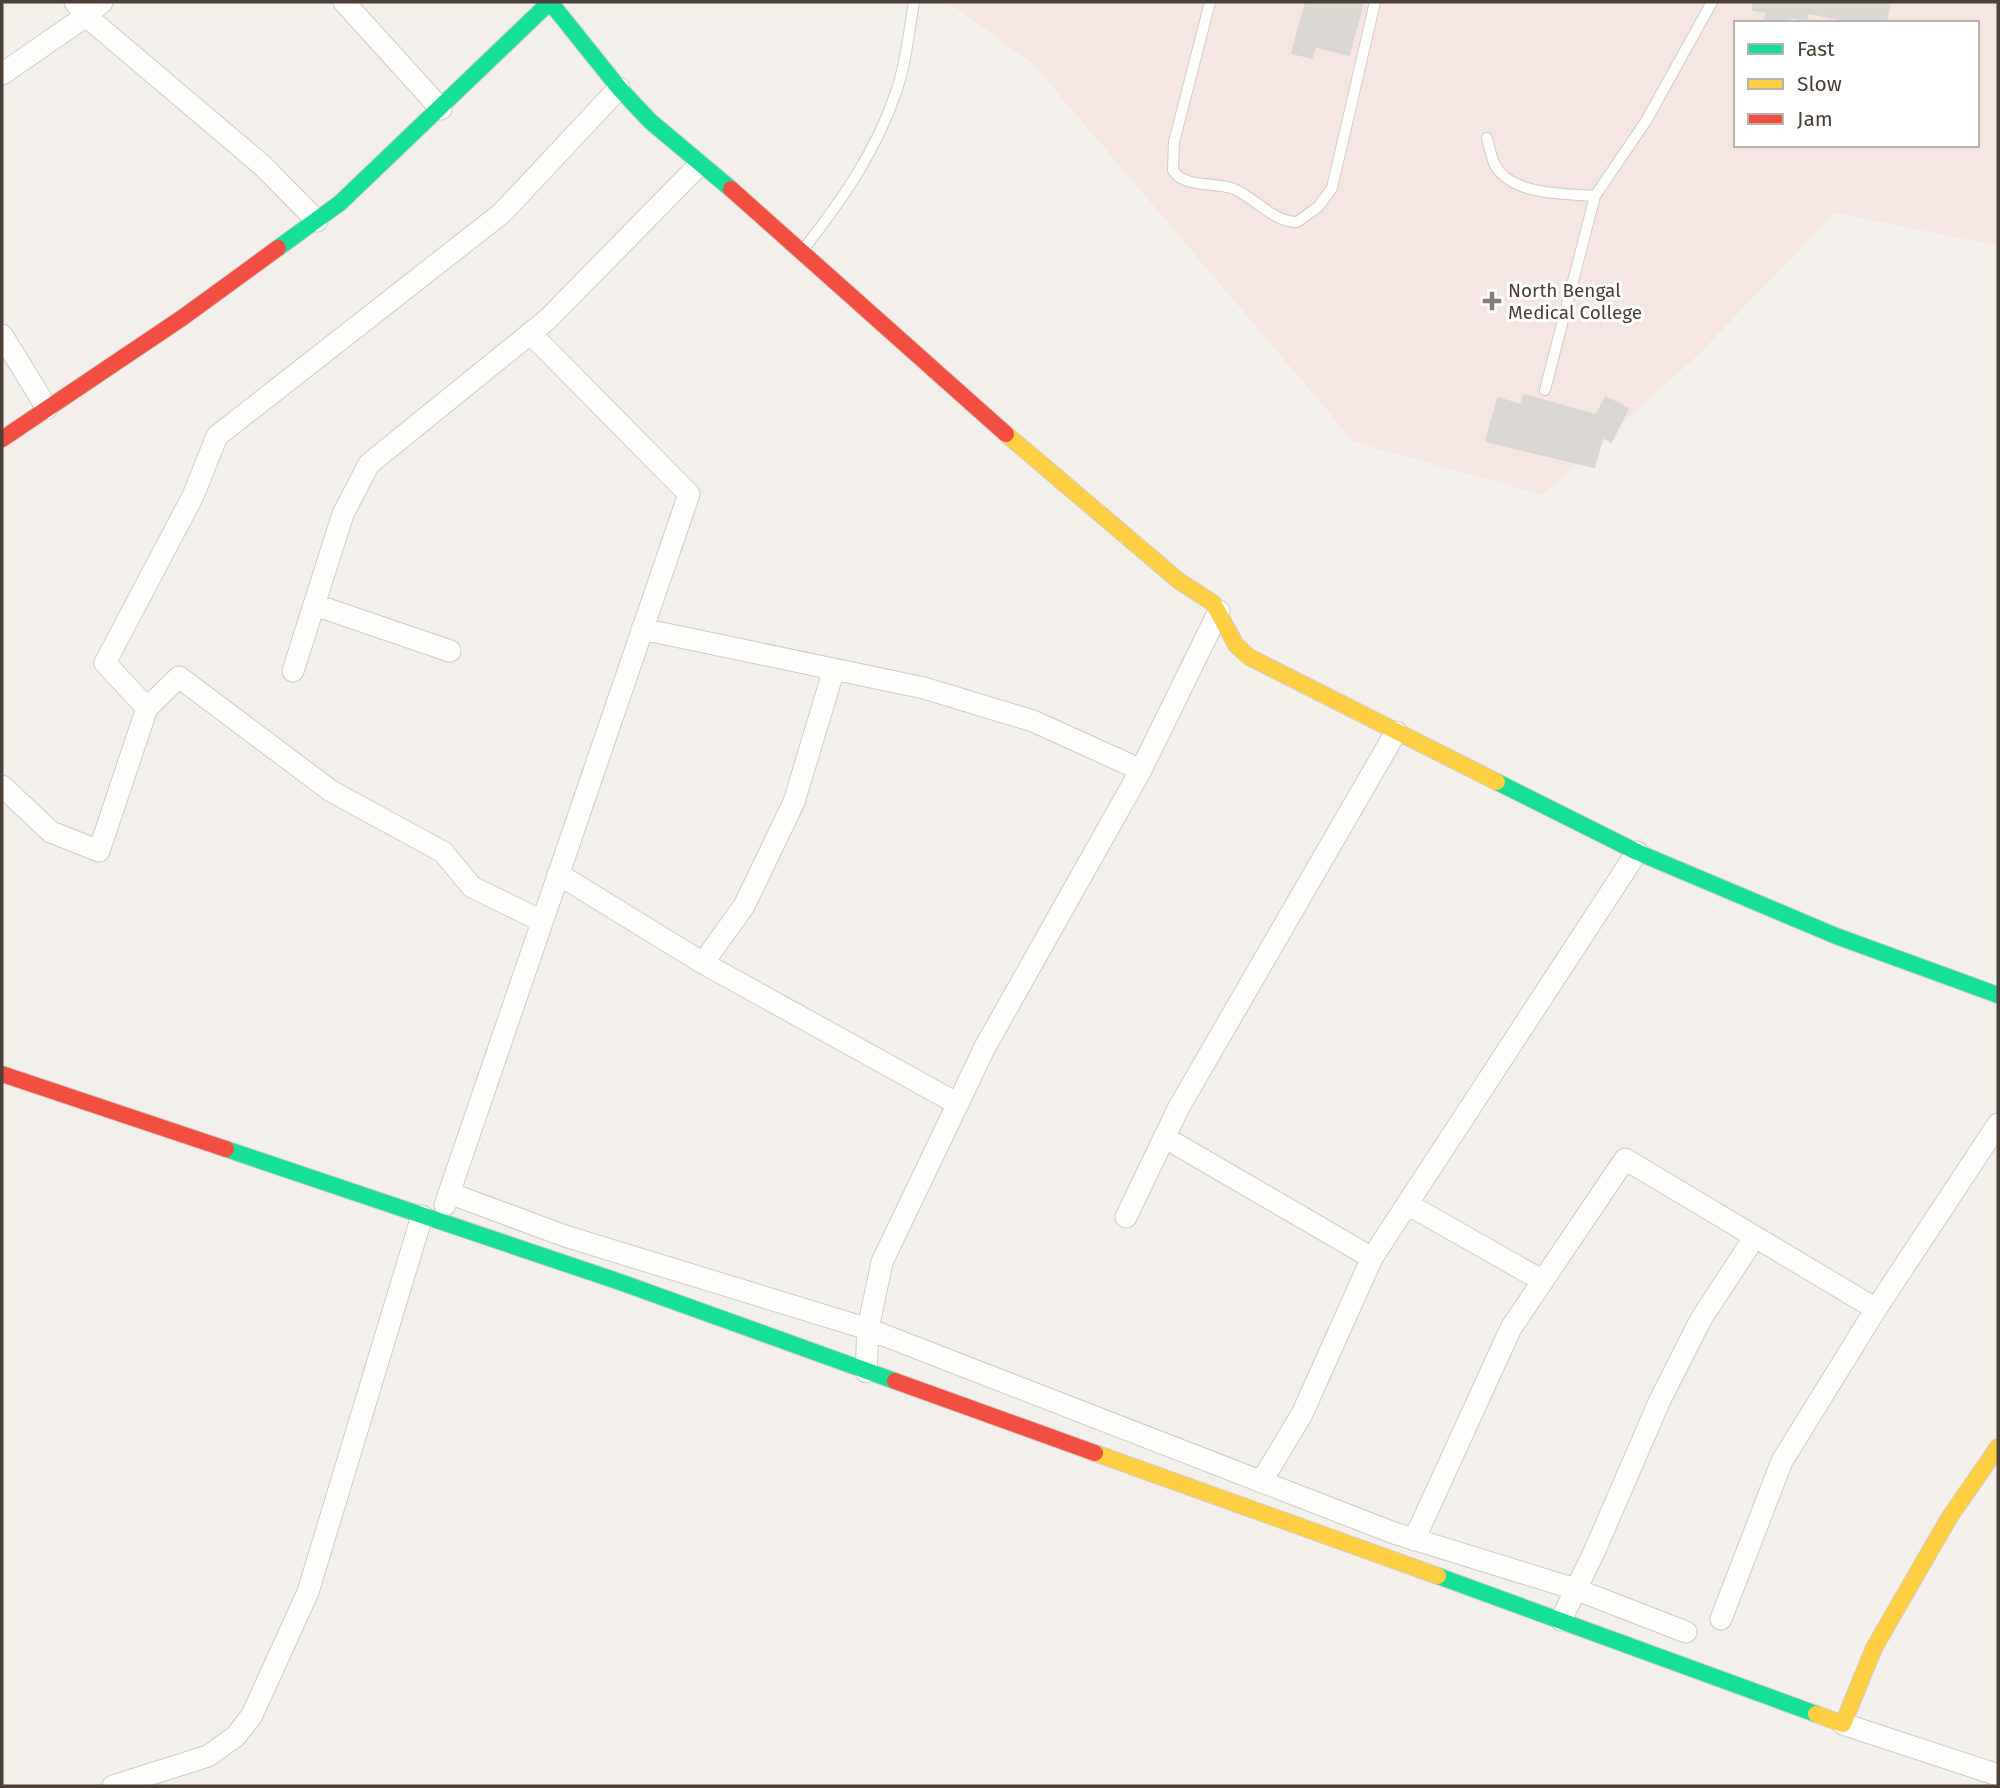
<svg xmlns="http://www.w3.org/2000/svg" width="2000" height="1788" font-family="'Fira Sans',sans-serif">
<rect width="100%" height="100%" fill="#f3f0ec"/>
<path fill="#f5e6e3" fill-rule="evenodd" d="M 941,2 L 1998,2 L 1998,246 L 1835,213 L 1699,354 L 1543,495 L 1354,442 L 1033,64 L 953,6 ZM 1736,23 L 1977,23 L 1977,145 L 1736,145 Z"/>
<path fill="#dbd7d3" stroke="#dbd7d2" stroke-width="2" d="M 1306,2 L 1363,2 L 1349,55 L 1315,46 L 1312,58 L 1292,53 Z
M 1753,2 L 1890,2 L 1886,23 L 1844,23 L 1845,20 L 1808,13 L 1806,20 L 1790,17 L 1789,23 L 1764,23 L 1767,12 L 1753,10 Z
M 1524,395 L 1596,415 L 1606,397 L 1628,409 L 1611,442 L 1603,437 L 1594,467 L 1486,441 L 1498,398 L 1521,405 Z"/>
<g fill="none" stroke-linecap="round" stroke-linejoin="round">
<g stroke="#d0ccc8" stroke-width="12">
<path id="lane" d="M 1210,2 L 1174,142 L 1173,170 C 1183,188 1216,182 1234,189 C 1257,199 1271,221 1297,222 L 1318,207 L 1332,188 L 1375,2
M 1487,138 C 1490,149 1492,165 1501,173 C 1521,195 1568,194 1595,196
M 803,250 C 841,201 876,152 896,92 C 906,64 909,31 914,2
M 1545,390 L 1595,196 L 1646,121 L 1712,2"/>
</g>
<g stroke="#d0ccc8" stroke-width="23">
<path id="street" d="M 102,2 L 86,16 L 263,166 L 317,221
M 344,2 L 441,109
M 2,74 L 86,16 L 75,2
M 2,335 L 47,408
M 315,605 L 450,651
M 642,629 L 924,688 L 1033,721 L 1141,770
M 293,671 L 343,514 L 369,464 L 548,319 L 699,165
M 147,708 L 105,663 L 193,496 L 217,436 L 502,213 L 619,88
M 2,786 L 51,832 L 99,851 L 147,708 L 179,677 L 331,791 L 443,852 L 472,887 L 542,921
M 558,874 L 703,963 L 958,1104
M 703,963 L 744,906 L 794,802 L 834,669
M 1164,1137 L 1372,1258
M 449,1193 L 565,1236 L 868,1329 L 1394,1533 L 1575,1589 L 1686,1632
M 445,1205 L 689,494 L 530,333
M 1409,1205 L 1543,1281
M 1126,1217 L 1179,1107 L 1396,732
M 866,1372 L 868,1329 L 882,1262 L 985,1047 L 1141,770 L 1219,611
M 1261,1482 L 1302,1414 L 1372,1258 L 1637,852
M 1414,1540 L 1511,1328 L 1625,1159 L 1876,1309
M 1721,1619 L 1782,1461 L 1876,1309 L 1998,1124
M 1561,1620 L 1595,1550 L 1660,1400 L 1701,1319 L 1754,1238
M 1843,1724 L 1998,1775
M 113,1786 L 208,1756 L 236,1736 L 252,1715 L 308,1592 L 422,1216"/>
</g>
<g stroke="#d4cec4" stroke-width="18">
<path id="fast" d="M 278,248 L 340,203 L 550,2 L 619,88 L 650,121 L 731,189
M 1497,782 L 1637,852 L 1836,936 L 1998,995
M 226,1149 L 620,1282 L 895,1381
M 1438,1576 L 1816,1714"/>
</g>
<g stroke="#d4cec4" stroke-width="18">
<path id="slow" d="M 1006,434 L 1179,581 L 1213,603 L 1236,645 L 1249,657 L 1497,782
M 1095,1453 L 1438,1576
M 1816,1714 L 1843,1724 L 1874,1648 L 1949,1518 L 1998,1447"/>
</g>
<g stroke="#d4cec4" stroke-width="18">
<path id="jam" d="M 731,189 L 1006,434
M 2,439 L 182,318 L 278,248
M 2,1074 L 226,1149
M 895,1381 L 1095,1453"/>
</g>
<use href="#lane" stroke="#fdfdfc" stroke-width="10"/>
<use href="#street" stroke="#fdfdfc" stroke-width="21"/>
<use href="#fast" stroke="#16e098" stroke-width="16"/>
<use href="#slow" stroke="#ffcf43" stroke-width="16"/>
<use href="#jam" stroke="#f24e42" stroke-width="16"/>
</g>
<path fill="#857e76" stroke="#fff" stroke-width="2.5" d="M1488.5 290.5h7v7h7v7h-7v7h-7v-7h-7v-7h7z"/>
<g text-anchor="middle" dominant-baseline="central" stroke-width="6" stroke-linejoin="round" paint-order="stroke">
<g font-size="19" fill="#4a4037" stroke="#fff" text-anchor="start">
<text x="1508" y="290">North Bengal<tspan x="1508" dy="22">Medical College</tspan></text>
</g>
</g>
<rect width="2000" height="1788" fill="none" stroke="#4a4037" stroke-width="7"/>
<rect x="1734" y="21" width="245" height="126" fill="#ffffff" stroke="#b7b3af" stroke-width="2"/>
<rect x="1748" y="44" width="35" height="10" fill="#16e098" stroke="#b7b3af" stroke-width="2"/>
<text x="1797" y="56" font-size="21" fill="#4a4037">Fast</text>
<rect x="1748" y="79" width="35" height="10" fill="#ffcf43" stroke="#b7b3af" stroke-width="2"/>
<text x="1797" y="91" font-size="21" fill="#4a4037">Slow</text>
<rect x="1748" y="114" width="35" height="10" fill="#f24e42" stroke="#b7b3af" stroke-width="2"/>
<text x="1797" y="126" font-size="21" fill="#4a4037">Jam</text>
</svg>
